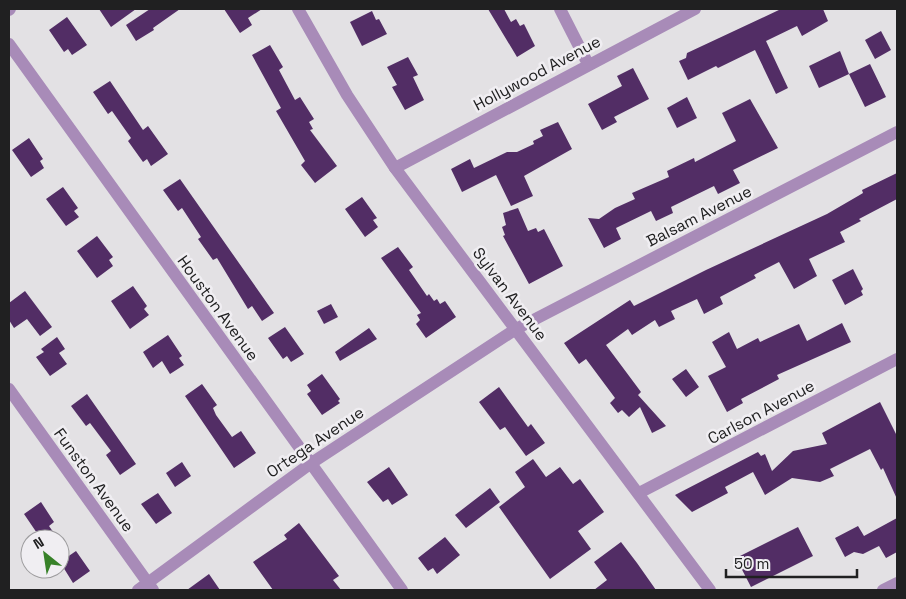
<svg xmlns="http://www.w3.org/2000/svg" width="906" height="599" font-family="'Space Grotesk',sans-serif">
<rect width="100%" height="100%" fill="#e3e1e4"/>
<path fill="#522d65" d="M 99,9 L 136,9 L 111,27 Z
M 150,9 L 180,9 L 153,28 L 154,30 L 136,41 L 126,25 Z
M 224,9 L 262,9 L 248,18 L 252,25 L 240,33 Z
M 488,9 L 504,9 L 511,22 L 516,19 L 520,26 L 524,24 L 535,46 L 517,57 Z
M 781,9 L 823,9 L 828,21 L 802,36 L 797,26 L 766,41 L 788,88 L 776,94 L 755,50 L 718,68 L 716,66 L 688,80 L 679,61 L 686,58 L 687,53 Z
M 372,11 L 376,20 L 379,19 L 387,34 L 362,46 L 350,22 Z
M 67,17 L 87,45 L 72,55 L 68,49 L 64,52 L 49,30 Z
M 881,31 L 891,50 L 875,59 L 865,40 Z
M 270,45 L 283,67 L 279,70 L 295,100 L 300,97 L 314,119 L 309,122 L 313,129 L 310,130 L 337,166 L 315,183 L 301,165 L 305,161 L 276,111 L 281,108 L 252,55 Z
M 840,51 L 849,74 L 819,88 L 809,66 Z
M 408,57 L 418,75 L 413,77 L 424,100 L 405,110 L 392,87 L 397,85 L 387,67 Z
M 870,64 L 886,97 L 865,107 L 849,74 Z
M 633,68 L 649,99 L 614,117 L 617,122 L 602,130 L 588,104 L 622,86 L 617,76 Z
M 110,81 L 143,130 L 148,126 L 168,154 L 151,166 L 147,159 L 143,162 L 128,141 L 131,138 L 112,111 L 108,114 L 93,92 Z
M 687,97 L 697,118 L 677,128 L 667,108 Z
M 750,99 L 778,148 L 733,170 L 740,183 L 718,194 L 714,186 L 671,207 L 673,213 L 656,221 L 651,211 L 616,228 L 621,239 L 604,248 L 588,218 L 599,219 L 615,208 L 635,199 L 632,193 L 669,177 L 667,171 L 694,158 L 695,162 L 736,141 L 722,113 Z
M 558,122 L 572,149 L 524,176 L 533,196 L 511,206 L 496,175 L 462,192 L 451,169 L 470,159 L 474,168 L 507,152 L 517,152 L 534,144 L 533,141 L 543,136 L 540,130 Z
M 29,138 L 43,159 L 40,161 L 44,168 L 31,177 L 12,150 Z
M 897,173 L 897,199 L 859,219 L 861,221 L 840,232 L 845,242 L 809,259 L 817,276 L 794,289 L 779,262 L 754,275 L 756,278 L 720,297 L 723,304 L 704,314 L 697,299 L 671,311 L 675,319 L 659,327 L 655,320 L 632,335 L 628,329 L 606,345 L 641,392 L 638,395 L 666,426 L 652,433 L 640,407 L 629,417 L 622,410 L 618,413 L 610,403 L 615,398 L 586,359 L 579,364 L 564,343 L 630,300 L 634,306 L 706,270 L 827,214 L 858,196 L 863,193 L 862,190 Z
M 180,179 L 274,313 L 262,321 L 252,306 L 248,309 L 217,258 L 213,260 L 198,239 L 201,237 L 182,208 L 178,211 L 163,190 Z
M 63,187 L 78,208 L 74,211 L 79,217 L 66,226 L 46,199 Z
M 362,197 L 377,218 L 373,220 L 378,227 L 365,237 L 345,209 Z
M 518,208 L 528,231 L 536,228 L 538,232 L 544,229 L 563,266 L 529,284 L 503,236 L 505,235 L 502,227 L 506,225 L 503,213 Z
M 97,236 L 113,257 L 109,260 L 113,266 L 97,278 L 77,251 Z
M 398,247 L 413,267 L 409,270 L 427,296 L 429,294 L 434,301 L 437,299 L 440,304 L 445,301 L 456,317 L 426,338 L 416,324 L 420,320 L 417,315 L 421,313 L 381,258 Z
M 853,269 L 863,289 L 861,291 L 863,295 L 845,305 L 832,280 Z
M 133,286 L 147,306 L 144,309 L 149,315 L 130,329 L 111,301 Z
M 25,291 L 52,327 L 40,336 L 27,319 L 14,328 L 9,320 L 9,303 Z
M 331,304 L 338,317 L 324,324 L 317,311 Z
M 842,323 L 851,342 L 777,375 L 779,379 L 741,399 L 743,403 L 727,412 L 708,376 L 726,367 L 712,342 L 729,332 L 737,349 L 758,338 L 760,342 L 799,324 L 807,341 Z
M 285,327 L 304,354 L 291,362 L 287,356 L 283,359 L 268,338 Z
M 369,328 L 377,339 L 340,361 L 335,352 Z
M 168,335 L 182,356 L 179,358 L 184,365 L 170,374 L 162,361 L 153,368 L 143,352 Z
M 57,337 L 65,349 L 59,353 L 67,364 L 50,376 L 36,357 L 44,352 L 41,349 Z
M 686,369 L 699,387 L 686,397 L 672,379 Z
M 322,374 L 340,399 L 338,401 L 340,403 L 322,415 L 307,394 L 311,391 L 307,385 Z
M 202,384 L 217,405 L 213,408 L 216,415 L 232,437 L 241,431 L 256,453 L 234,468 L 185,396 Z
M 499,387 L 528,427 L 531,424 L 545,443 L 526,456 L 505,427 L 500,430 L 479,402 Z
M 87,394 L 136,464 L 120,475 L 106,455 L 111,451 L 90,423 L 86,426 L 71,406 Z
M 880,402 L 897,436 L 897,499 L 883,468 L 881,470 L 870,449 L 830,469 L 834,476 L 820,482 L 792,478 L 765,495 L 753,472 L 725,487 L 728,493 L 692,512 L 675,495 L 758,452 L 761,456 L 765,454 L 772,471 L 793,451 L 827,444 L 822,433 Z
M 533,459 L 546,477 L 560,467 L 573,484 L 580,479 L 604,512 L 578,531 L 591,549 L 550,579 L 499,507 L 525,487 L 515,472 Z
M 182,462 L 191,476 L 175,487 L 166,473 Z
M 389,467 L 408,495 L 392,505 L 388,499 L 383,502 L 367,482 Z
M 490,488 L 500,502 L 466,528 L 455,515 Z
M 158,493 L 172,513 L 156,524 L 141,504 Z
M 41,502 L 54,522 L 49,526 L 58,539 L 41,539 L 24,514 Z
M 897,518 L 897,552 L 886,558 L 879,546 L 863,554 L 854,552 L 845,557 L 835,538 L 858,526 L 864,536 Z
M 299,523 L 339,576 L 333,580 L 341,590 L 273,590 L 253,562 L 287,539 L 284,535 Z
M 798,527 L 813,556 L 751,587 L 736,558 Z
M 445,537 L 460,555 L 437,574 L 433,568 L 428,571 L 418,558 Z
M 621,542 L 637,563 L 656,590 L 594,590 L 607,580 L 594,562 Z
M 76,551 L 90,571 L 73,583 L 60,562 Z
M 209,574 L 220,590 L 187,590 Z"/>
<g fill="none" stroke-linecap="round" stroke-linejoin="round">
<path stroke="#a88bb8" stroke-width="12" d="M 560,9 L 588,64
M 9,10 L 10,9
M 9,44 L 402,590
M 395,168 L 695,9
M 9,389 L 153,590
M 639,493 L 897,359
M 138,590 L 310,464 L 516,329 L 897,132
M 883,590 L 897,583"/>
<path stroke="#a88bb8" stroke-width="12" d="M 298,9 L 347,95 L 395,168 L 710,590"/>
</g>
<g text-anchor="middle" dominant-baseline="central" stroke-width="5" stroke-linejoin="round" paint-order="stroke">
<g font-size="16" fill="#202021" stroke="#f0eef2">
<text transform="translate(537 73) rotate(-28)">Hollywood Avenue</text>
<text transform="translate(699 216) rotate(-27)">Balsam Avenue</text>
<text transform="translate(510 294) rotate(53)">Sylvan Avenue</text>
<text transform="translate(218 308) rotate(54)">Houston Avenue</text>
<text transform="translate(761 412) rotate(-28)">Carlson Avenue</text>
<text transform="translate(315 442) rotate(-34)">Ortega Avenue</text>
<text transform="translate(94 480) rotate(54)">Funston Avenue</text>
</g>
</g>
<rect width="906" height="599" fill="none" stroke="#202021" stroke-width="20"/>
<g transform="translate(45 554) rotate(330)"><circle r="24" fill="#f0eef2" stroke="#9d9c9e"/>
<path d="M0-4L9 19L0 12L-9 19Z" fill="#378128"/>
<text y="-8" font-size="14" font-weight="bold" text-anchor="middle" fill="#202021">N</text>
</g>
<path d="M726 569v8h131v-8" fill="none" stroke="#202021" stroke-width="2.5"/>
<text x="734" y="569" font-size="15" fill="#202021" stroke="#f0eef2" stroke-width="4" paint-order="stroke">50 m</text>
</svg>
